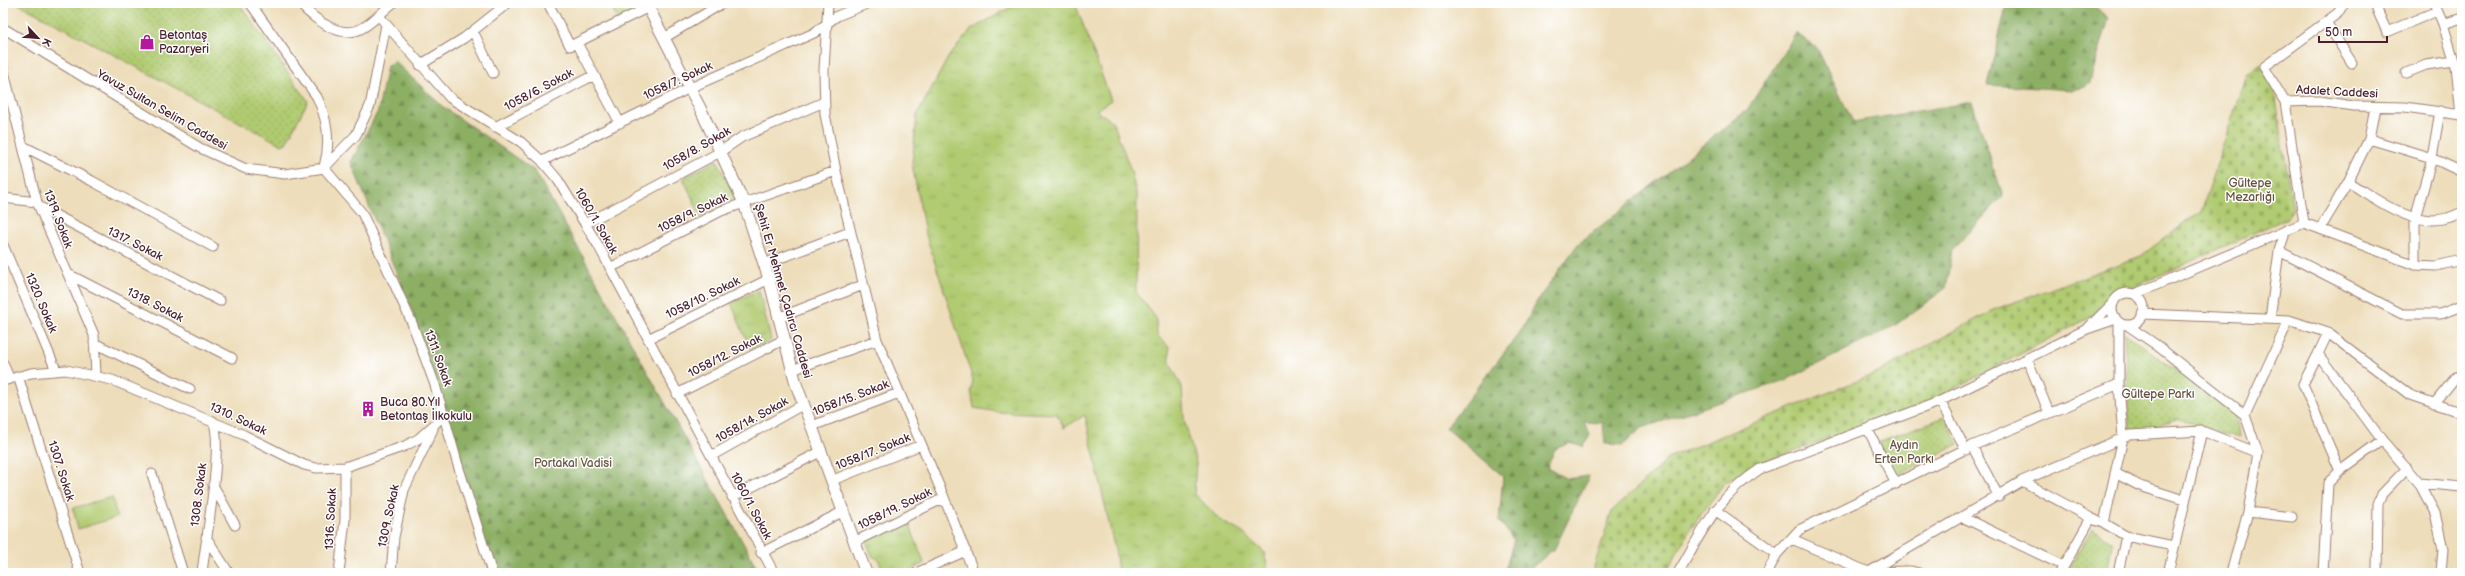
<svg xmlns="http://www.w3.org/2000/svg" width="2465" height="576" font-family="'Balsamiq Sans',sans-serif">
<defs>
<pattern id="grass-tufts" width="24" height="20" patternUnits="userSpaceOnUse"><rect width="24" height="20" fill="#b0cb71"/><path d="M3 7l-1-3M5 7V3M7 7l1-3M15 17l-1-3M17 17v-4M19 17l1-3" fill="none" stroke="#99ae62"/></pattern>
<pattern id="forest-firs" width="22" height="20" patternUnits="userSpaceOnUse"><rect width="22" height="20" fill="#8caf63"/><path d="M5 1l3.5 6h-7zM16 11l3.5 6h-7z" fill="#748e52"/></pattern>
<pattern id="cemetery-stones" width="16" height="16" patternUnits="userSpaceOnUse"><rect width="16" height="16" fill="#b0cb71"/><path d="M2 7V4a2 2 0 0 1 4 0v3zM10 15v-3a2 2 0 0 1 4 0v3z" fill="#99ae62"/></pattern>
<pattern id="park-dots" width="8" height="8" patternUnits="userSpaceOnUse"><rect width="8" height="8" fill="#b0cb71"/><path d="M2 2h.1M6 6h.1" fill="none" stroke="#99ae62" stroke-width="1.8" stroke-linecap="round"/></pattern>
</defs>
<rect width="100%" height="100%" fill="#fff"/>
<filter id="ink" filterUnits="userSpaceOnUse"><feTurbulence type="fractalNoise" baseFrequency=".025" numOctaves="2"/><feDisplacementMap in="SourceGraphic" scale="8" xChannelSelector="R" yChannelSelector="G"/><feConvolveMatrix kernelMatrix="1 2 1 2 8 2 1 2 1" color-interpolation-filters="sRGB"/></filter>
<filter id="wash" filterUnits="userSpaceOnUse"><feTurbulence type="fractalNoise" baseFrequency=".012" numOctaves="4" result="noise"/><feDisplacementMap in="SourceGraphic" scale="16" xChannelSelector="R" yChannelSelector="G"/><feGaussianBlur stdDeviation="0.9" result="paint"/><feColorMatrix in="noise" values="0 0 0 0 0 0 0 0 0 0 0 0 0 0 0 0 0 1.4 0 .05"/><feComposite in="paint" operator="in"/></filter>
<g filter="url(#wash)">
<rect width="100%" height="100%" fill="#edddba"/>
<path fill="url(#grass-tufts)" stroke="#7d754e" d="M 1018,3 L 1075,3 L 1111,100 L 1096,110 L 1113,122 L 1131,171 L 1137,197 L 1136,292 L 1156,318 L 1157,335 L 1169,347 L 1170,363 L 1182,387 L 1184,419 L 1196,463 L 1194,493 L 1220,520 L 1243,533 L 1264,552 L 1269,573 L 1118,573 L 1116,555 L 1085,415 L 1064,428 L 1057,414 L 998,412 L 974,408 L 971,391 L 973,380 L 925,232 L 912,164 L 917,115 L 949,56 L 972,29 Z
M 759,290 L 771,340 L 751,351 L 731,303 Z
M 908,520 L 924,563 L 906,573 L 884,573 L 878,559 L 872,556 L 866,540 Z"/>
<path fill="url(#forest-firs)" stroke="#6b6747" d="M 2007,3 L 2089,3 L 2109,18 L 2090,82 L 2085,87 L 2073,90 L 1987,85 Z
M 1796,33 L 1817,48 L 1853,122 L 1972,102 L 2003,196 L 1952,250 L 1946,288 L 1894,326 L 1786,380 L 1642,428 L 1623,445 L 1605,444 L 1603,423 L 1584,422 L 1590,435 L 1583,447 L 1570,443 L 1555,449 L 1547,468 L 1567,479 L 1589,476 L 1555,548 L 1525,573 L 1504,573 L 1514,540 L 1499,521 L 1503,476 L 1446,428 L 1523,328 L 1537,301 L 1578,244 L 1747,110 Z
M 394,61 L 442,106 L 535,171 L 760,573 L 491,573 L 412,311 L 351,162 L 378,111 L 387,66 Z"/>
<path fill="url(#cemetery-stones)" stroke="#7d754e" d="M 2261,64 L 2275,93 L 2293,210 L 2287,218 L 2112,297 L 2091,317 L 1925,404 L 1763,462 L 1724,483 L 1688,533 L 1666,573 L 1592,573 L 1612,511 L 1670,457 L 1879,372 L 1993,310 L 2141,256 L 2202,210 L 2246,75 Z"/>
<path fill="url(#park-dots)" stroke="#7d754e" d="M 17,3 L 239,3 L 308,101 L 286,143 L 282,145 Z
M 609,3 L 643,3 L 646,9 L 619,22 Z
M 717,160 L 736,199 L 701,217 L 683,178 Z
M 2124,332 L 2236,415 L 2239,438 L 2177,419 L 2130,435 Z
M 1945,417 L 1959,444 L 1895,476 L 1878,442 Z
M 2092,528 L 2112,542 L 2107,573 L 2067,573 Z"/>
<path fill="#b0cb71" stroke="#7d754e" d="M 112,497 L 117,517 L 78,529 L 73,508 Z"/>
</g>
<g filter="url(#ink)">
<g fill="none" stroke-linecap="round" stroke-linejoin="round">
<g stroke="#9c7e72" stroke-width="11">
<path id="minor" d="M 250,3 L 317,97 C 328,120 331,143 324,167
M 299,3 C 314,19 342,42 364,27 C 375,20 383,11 393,3
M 548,3 L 570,46 L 649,7
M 828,3 L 824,70 L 825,114 L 836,171 L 877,340 L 943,495 L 974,573
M 2374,3 L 2387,32 L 2437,11
M 2434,3 L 2443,24 L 2456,67 L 2461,115
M 379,16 L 450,98 L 521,142 L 542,161 L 558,180 L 598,245 L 774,573
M 2326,22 L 2352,63
M 2443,24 L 2462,18
M 3,28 L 200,148 L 246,169 L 285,174 L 324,168 L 356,135 L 370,106 L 386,25
M 473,31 L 493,73
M 664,38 L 723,3
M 577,43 L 620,123
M 420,65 L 464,38 L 508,3
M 3,68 L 37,202 L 94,335 L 96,375
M 2406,73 L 2426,65 L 2454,61
M 2285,102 L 2264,67 L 2338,13 L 2344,3
M 495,127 L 594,75
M 2369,139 L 2432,158 L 2462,172
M 23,146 L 92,181 L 213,247
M 542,161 L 690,88 L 814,33 L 837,16 L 869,3
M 324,168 L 362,213 L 412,323 L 435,385 L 457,462 L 492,573
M 2348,182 C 2383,203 2421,235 2462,212
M 3,198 L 37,202
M 40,207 L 220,301
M 2304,223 L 2285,102 L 2319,101 L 2353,106 L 2405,107 L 2462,115
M 585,224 L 720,152 L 742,137 L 824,102
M 2320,229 L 2348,182 L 2369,139 L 2375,107
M 2286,230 L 2279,251 L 2402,314 L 2440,314 L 2462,306
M 3,245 L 56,370
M 764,264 L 850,232
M 2415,265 L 2415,218 L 2432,158 L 2440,111
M 610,268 L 721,211 L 836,171
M 68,274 L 232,358
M2112 309a16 16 0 1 1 32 0a16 16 0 1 1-32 0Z
M 2135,294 L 2304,223 L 2415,265 L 2436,266 L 2462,260
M 2142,314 L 2289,320 L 2328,333 L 2410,395 L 2462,413
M 778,318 L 863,285
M 2270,319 L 2279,251
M 2119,322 L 2119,384 L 2123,438 L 2104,523 L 2126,536 L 2173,546
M 2127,325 L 2155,344 L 2245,415 L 2258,453 L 2248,512 L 2231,573
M 2089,327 L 2114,302
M 2328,333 L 2318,354 L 2382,440 L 2419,483 L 2435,513 L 2443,549 L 2441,573
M 648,339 L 769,279
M 94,343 L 190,389
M 2318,354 L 2303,384 L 2340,471
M 2027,358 L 2049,413
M 3,363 L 9,378
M 792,370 L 877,340
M 18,376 L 80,573
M 3,381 L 31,373 L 66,370 L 112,380 L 244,435 L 304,465 L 316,468 L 345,467 L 405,446 L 418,439 L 437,422 L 441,404
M 677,394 L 783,340
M 1940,401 L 1966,450
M 2434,404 L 2456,377 L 2462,376
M 2245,415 L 2289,320
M 812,426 L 899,393
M 1868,430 L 1896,484
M 2202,431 L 2258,453
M 1972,446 L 1999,497
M 711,456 L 804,404
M 2115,473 L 2140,486 L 2184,500
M 152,474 L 183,573
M 833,480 L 921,445
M 2022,481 L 2091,518
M 2419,483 L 2462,487
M 213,485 L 235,525
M 732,497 L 822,451
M 1715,510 L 1777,554
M 2248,512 L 2292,517
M 1962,517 L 2064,566
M 206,537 L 227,570
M 1792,539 L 1868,572 L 1911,571 L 1919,573
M 856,541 L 944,498
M 761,553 L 844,511
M 202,573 C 205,543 224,443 213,421
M 339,573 L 345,520 L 345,467
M 391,573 L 394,537 L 404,490 L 433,429
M 916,573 L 966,551
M 1678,573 C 1703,530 1717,497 1760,469 L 1936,403 L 2087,329 L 2116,319
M 1767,573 L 1777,554 L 1799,530 L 1972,446 L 2119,384
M 1867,573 L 2022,481 L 2130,435 L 2202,431 L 2168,573
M 2060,573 L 2091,518 L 2097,521
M 2118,573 L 2126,536
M 2323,573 L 2328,483 L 2340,471 L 2382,440
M 2377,573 L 2378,504 L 2382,494 L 2407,468"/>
</g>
<g stroke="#9c7e72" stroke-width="13">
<path id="major" d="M 646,3 L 701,110 L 744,203 L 769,279 L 796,384 L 866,573"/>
</g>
<use href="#minor" stroke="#fff" stroke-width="9"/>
<use href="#major" stroke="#fff" stroke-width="11"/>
</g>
</g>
<defs>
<g id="shop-bare" transform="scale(1.2)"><path d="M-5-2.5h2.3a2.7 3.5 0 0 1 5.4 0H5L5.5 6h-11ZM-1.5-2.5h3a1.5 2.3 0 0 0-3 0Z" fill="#b5179e" stroke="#fff" stroke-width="2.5" paint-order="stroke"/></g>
<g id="building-bare" transform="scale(1.2)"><path d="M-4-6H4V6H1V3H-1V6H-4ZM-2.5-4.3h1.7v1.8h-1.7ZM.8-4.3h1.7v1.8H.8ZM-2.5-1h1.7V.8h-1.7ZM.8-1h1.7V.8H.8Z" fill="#b5179e" stroke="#fff" stroke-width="2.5" paint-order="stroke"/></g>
</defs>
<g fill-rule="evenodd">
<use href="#shop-bare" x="147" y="42"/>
<use href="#building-bare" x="368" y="409"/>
</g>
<g text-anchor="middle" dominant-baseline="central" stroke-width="3" stroke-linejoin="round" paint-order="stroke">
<g font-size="12" fill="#4a1f2b" stroke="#fff" text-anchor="start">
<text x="159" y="35">Betontaş<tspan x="159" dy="14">Pazaryeri</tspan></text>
<text x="380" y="402">Buca 80.Yıl<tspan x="380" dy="14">Betontaş İlkokulu</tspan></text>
</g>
<g font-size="12" fill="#4a1f2b" stroke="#fff">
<text transform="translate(678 81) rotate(-25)">1058/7. Sokak</text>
<text transform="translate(539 90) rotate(-28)">1058/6. Sokak</text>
<text transform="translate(2337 92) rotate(3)">Adalet Caddesi</text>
<text transform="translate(162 110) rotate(30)">Yavuz Sultan Selim Caddesi</text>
<text transform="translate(697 149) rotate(-30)">1058/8. Sokak</text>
<text transform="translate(693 213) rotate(-26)">1058/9. Sokak</text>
<text transform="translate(58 219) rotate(69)">1319. Sokak</text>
<text transform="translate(596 221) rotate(60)">1060/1. Sokak</text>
<text transform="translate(135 244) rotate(27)">1317. Sokak</text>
<text transform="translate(783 291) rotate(74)">Şehit Er Mehmet Çadırcı Caddesi</text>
<text transform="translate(703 298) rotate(-26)">1058/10. Sokak</text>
<text transform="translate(41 303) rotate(67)">1320. Sokak</text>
<text transform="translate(155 305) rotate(27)">1318. Sokak</text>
<text transform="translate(725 356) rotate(-27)">1058/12. Sokak</text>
<text transform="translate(438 358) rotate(70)">1311. Sokak</text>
<text transform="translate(851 398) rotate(-21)">1058/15. Sokak</text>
<text transform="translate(238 419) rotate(25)">1310. Sokak</text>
<text transform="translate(752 420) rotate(-29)">1058/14. Sokak</text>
<text transform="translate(873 452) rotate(-22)">1058/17. Sokak</text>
<text transform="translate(61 471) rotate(72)">1307. Sokak</text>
<text transform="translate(199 495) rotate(-83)">1308. Sokak</text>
<text transform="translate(751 506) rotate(62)">1060/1. Sokak</text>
<text transform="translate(895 509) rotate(-26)">1058/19. Sokak</text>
<text transform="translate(389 516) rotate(-78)">1309. Sokak</text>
<text transform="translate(331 519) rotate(-87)">1316. Sokak</text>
</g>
<g font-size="12" fill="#695340" stroke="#fff">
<text x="2250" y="183">Gültepe<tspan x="2250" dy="14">Mezarlığı</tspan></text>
<text x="2158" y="394">Gültepe Parkı</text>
<text x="1904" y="445">Aydın<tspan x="1904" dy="14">Erten Parkı</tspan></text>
<text x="573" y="463">Portakal Vadisi</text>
</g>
</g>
<rect width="2465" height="576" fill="none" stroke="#fff" stroke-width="16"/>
<g transform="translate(38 38) rotate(116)" stroke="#ffffff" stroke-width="3" paint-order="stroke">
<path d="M0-3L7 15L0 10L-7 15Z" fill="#4a1f2b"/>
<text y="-6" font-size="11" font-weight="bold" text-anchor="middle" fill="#4a1f2b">K</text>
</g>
<path d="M2319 36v6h68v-6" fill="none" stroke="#4a1f2b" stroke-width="2"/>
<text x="2325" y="36" font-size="12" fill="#4a1f2b" stroke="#ffffff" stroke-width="3" paint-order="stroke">50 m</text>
</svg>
